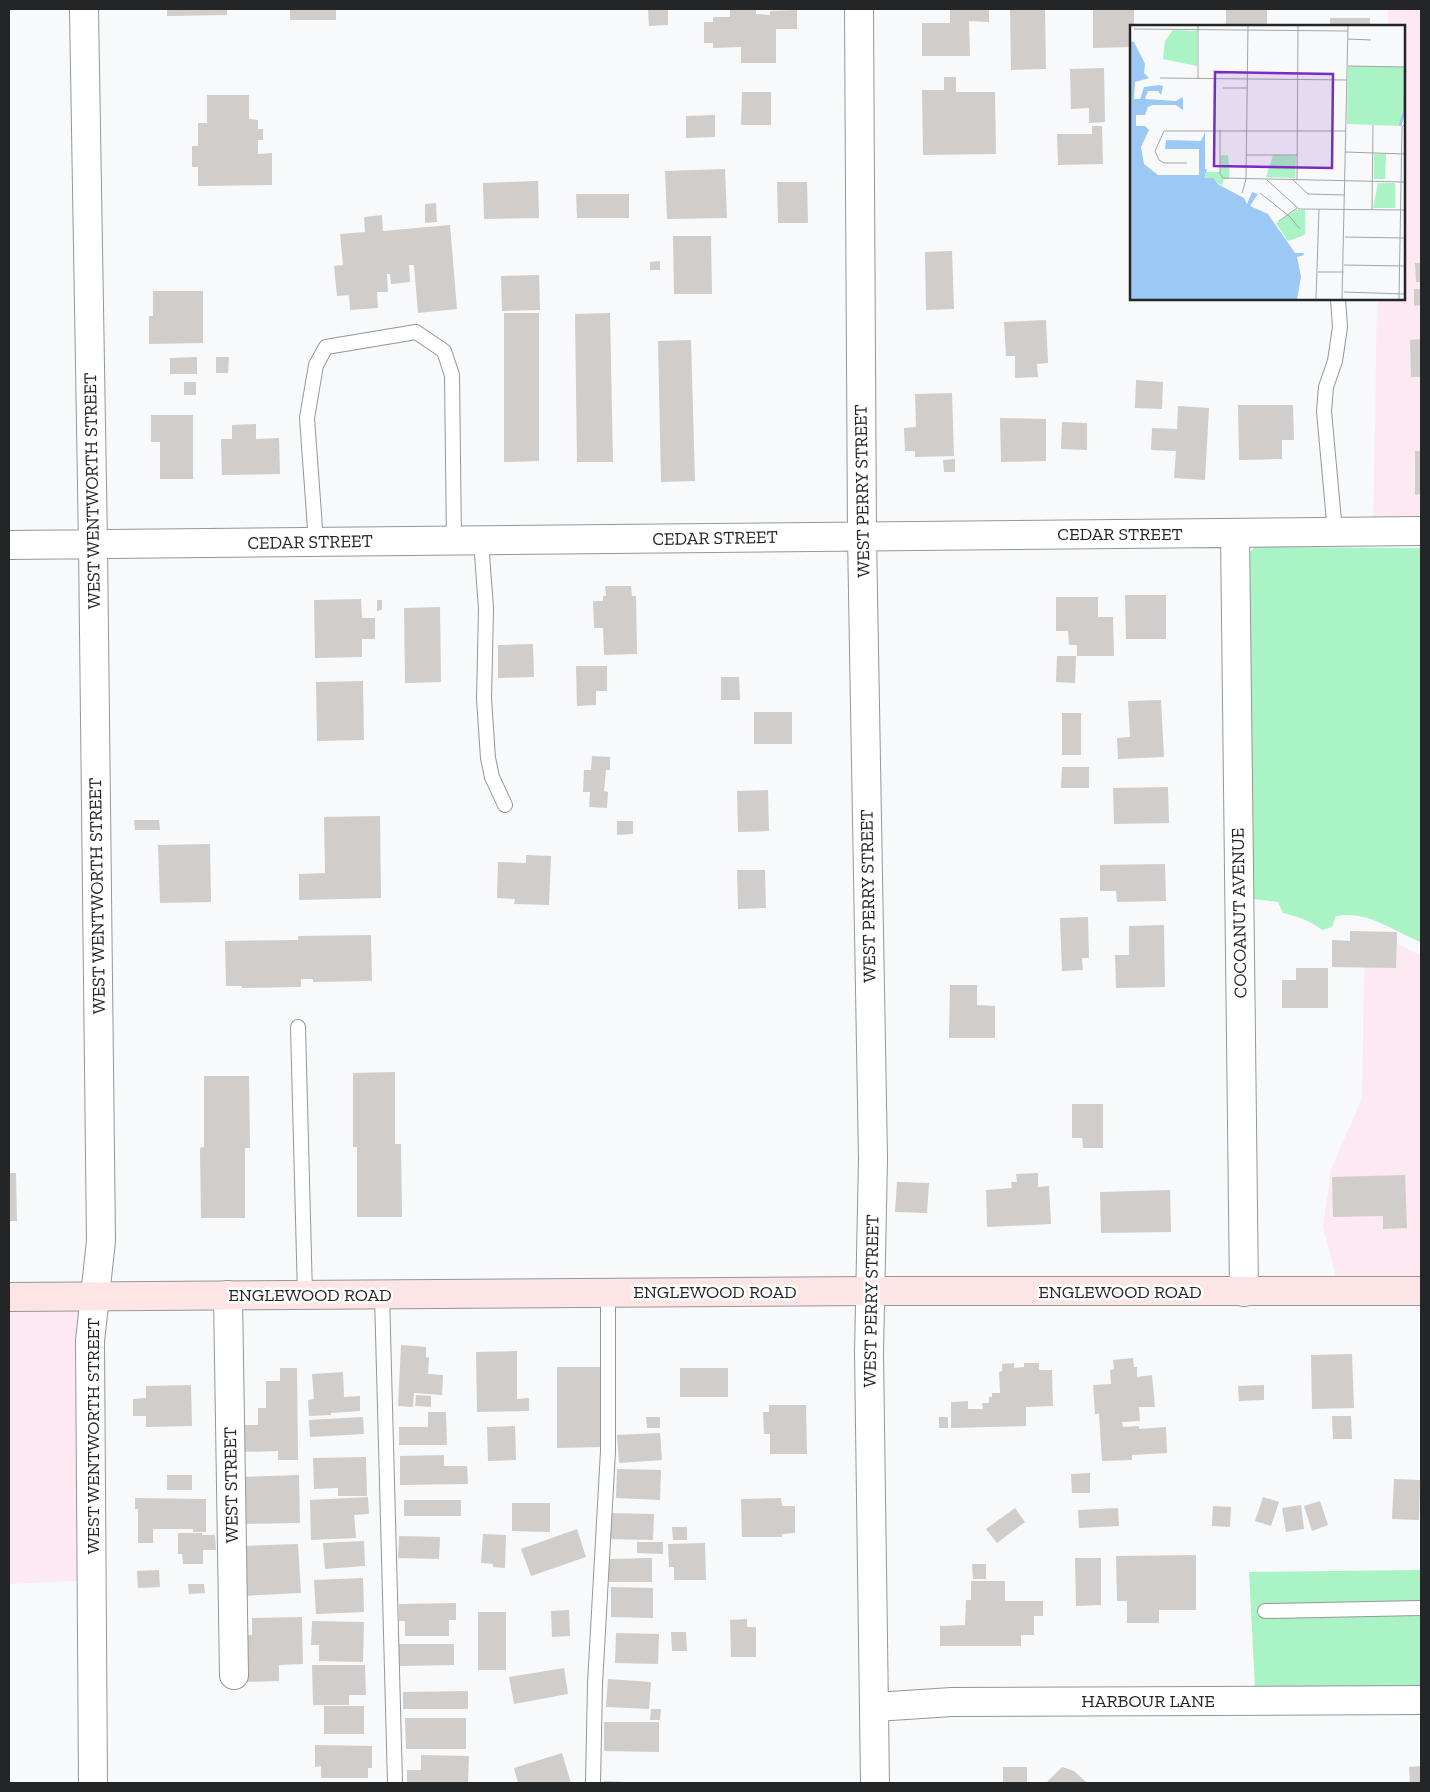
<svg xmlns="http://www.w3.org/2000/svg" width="1430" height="1792" font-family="'Zilla Slab',serif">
<rect width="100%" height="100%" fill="#f7f9fb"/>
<path fill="#fce9f2" d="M 1388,9 L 1421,9 L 1421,536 L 1373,536 L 1377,299 L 1404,299 L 1404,26 L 1388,26 Z
M 1365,931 L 1376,934 L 1421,955 L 1421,1277 L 1336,1277 L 1323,1227 L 1331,1170 L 1362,1098 Z
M 9,1311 L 96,1311 L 94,1580 L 9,1584 Z"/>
<path fill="#aaf3c5" d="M 1255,547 L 1421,548 L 1421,942 C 1393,931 1368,910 1336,916 L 1332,927 L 1322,930 C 1311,921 1297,916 1283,913 L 1278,902 L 1245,898 L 1246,556 Z
M 1421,1570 L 1421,1687 L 1255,1688 L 1249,1572 Z"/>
<path fill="#d0cdcb" d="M 167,9 L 227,9 L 227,15 L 167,16 Z
M 290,9 L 336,9 L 336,20 L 290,20 Z
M 648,9 L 668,9 L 668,25 L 649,26 Z
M 730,9 L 756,9 L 756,14 L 770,15 L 770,11 L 797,10 L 797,29 L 776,29 L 776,63 L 741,63 L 741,47 L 713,48 L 713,43 L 704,43 L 704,22 L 713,22 L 713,17 L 730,17 Z
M 950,9 L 989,9 L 989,22 L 969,21 L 970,56 L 922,56 L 922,23 L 950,23 Z
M 1010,9 L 1045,9 L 1046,69 L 1011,70 Z
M 1093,9 L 1134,9 L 1134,26 L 1131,26 L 1131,47 L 1093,48 Z
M 1226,9 L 1267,9 L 1267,26 L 1226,26 Z
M 1330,18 L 1370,18 L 1370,26 L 1330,26 Z
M 1104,68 L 1105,122 L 1089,123 L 1089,108 L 1071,109 L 1070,69 Z
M 944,77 L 956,77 L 956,92 L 995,92 L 996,154 L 923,155 L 922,90 L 944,90 Z
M 742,92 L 771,92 L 771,125 L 741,125 Z
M 207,95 L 249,95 L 249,119 L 258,120 L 258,129 L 263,129 L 263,140 L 258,140 L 258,154 L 272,153 L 272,185 L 198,186 L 198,167 L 192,167 L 192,146 L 198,146 L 198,123 L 207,123 Z
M 715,115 L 715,137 L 686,138 L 686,116 Z
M 1092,126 L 1102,126 L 1103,164 L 1058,165 L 1057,134 L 1092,134 Z
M 725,169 L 727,218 L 667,219 L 665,171 Z
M 538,181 L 539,218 L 484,219 L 483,183 Z
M 777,182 L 807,182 L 808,223 L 778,223 Z
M 576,194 L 629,194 L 629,218 L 577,218 Z
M 436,203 L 437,222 L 425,223 L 425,204 Z
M 382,215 L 383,231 L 450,225 L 457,309 L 418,313 L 414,265 L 409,265 L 410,282 L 391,284 L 390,274 L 387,274 L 388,292 L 377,292 L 378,308 L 350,310 L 349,295 L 337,296 L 334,266 L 343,265 L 340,234 L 365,232 L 364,217 Z
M 673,236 L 711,236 L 712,294 L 674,294 Z
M 952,251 L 954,309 L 926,310 L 925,252 Z
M 660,261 L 660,270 L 650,270 L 650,262 Z
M 1415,263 L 1421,263 L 1421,282 L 1416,282 Z
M 539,275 L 540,310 L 502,311 L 501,276 Z
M 1414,289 L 1421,289 L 1421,305 L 1414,306 Z
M 153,291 L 203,291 L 203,343 L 149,344 L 149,316 L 153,316 Z
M 504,313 L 539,313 L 539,461 L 504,462 Z
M 610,313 L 613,462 L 577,462 L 575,314 Z
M 1046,320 L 1048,363 L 1037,364 L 1038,377 L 1015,378 L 1015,356 L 1006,356 L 1004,322 Z
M 1421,339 L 1421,377 L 1411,377 L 1410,340 Z
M 691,340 L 695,481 L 661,482 L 658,341 Z
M 197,357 L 197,374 L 170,374 L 170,358 Z
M 216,357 L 229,357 L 228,373 L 216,373 Z
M 1136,380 L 1163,382 L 1162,409 L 1135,408 Z
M 184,382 L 196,382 L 196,395 L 184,395 Z
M 952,393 L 954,456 L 915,457 L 915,451 L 905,451 L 904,428 L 916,427 L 915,394 Z
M 1238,405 L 1293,405 L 1294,440 L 1282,440 L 1282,459 L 1239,460 Z
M 1178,406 L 1209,408 L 1205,480 L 1174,478 L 1176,451 L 1151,450 L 1152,428 L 1177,429 Z
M 151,415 L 193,415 L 193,479 L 160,479 L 160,442 L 151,442 Z
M 1000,418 L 1046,419 L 1046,461 L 1001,462 Z
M 1062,422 L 1087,423 L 1087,450 L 1061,449 Z
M 256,424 L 256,439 L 279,438 L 280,474 L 222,475 L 221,439 L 232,439 L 232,425 Z
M 1415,451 L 1421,451 L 1421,494 L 1415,495 Z
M 955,459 L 955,472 L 944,472 L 943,460 Z
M 605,586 L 631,586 L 632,596 L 636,596 L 637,654 L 604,655 L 603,628 L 594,628 L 593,601 L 603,601 L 603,596 L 606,596 Z
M 1125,595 L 1166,595 L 1166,639 L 1126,639 Z
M 1056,597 L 1098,597 L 1098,617 L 1113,617 L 1114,656 L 1077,656 L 1077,645 L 1069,645 L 1068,631 L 1056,631 Z
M 361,599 L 362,618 L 375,618 L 375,639 L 362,639 L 362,657 L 315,658 L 314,600 Z
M 377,600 L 382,600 L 382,610 L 377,611 Z
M 440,607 L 441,682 L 405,683 L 404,608 Z
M 533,644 L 534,677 L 498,678 L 498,645 Z
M 1057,656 L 1076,656 L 1075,683 L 1056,682 Z
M 576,666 L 607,666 L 607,691 L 596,691 L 596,705 L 577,706 Z
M 721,677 L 739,677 L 740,700 L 721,700 Z
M 363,681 L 364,740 L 317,741 L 316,682 Z
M 1161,700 L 1164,757 L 1118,759 L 1117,738 L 1130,737 L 1128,701 Z
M 754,712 L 792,712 L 792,744 L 754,744 Z
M 1062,713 L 1081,713 L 1081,755 L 1062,755 Z
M 592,756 L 610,757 L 610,770 L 606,770 L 604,791 L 608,792 L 607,808 L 589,807 L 590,792 L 583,792 L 584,770 L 591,770 Z
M 1062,767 L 1089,767 L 1089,788 L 1061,788 Z
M 1168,787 L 1169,823 L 1114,824 L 1113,788 Z
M 768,790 L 769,831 L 738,832 L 737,791 Z
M 380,816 L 381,898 L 299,900 L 299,874 L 325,873 L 324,817 Z
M 134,820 L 159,820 L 160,830 L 135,830 Z
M 617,821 L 633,821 L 633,834 L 617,835 Z
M 210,844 L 211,902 L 160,903 L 158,845 Z
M 526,855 L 551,856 L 549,905 L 514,904 L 515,899 L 497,898 L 498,862 L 526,863 Z
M 1165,864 L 1166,901 L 1117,902 L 1116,891 L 1100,891 L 1100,865 Z
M 737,870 L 765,870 L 766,908 L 738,909 Z
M 1088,917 L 1089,958 L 1082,958 L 1083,970 L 1062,971 L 1060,918 Z
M 1164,925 L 1165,987 L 1116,988 L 1115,955 L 1129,955 L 1129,926 Z
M 1350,931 L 1397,932 L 1396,968 L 1332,967 L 1332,940 L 1350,941 Z
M 371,935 L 372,981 L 313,982 L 313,979 L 301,979 L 301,987 L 242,988 L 242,986 L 226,986 L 225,941 L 298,940 L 298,936 Z
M 1296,968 L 1328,968 L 1328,1008 L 1282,1008 L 1282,980 L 1296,980 Z
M 950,985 L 977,985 L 977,1005 L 995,1006 L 995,1038 L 949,1038 Z
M 395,1072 L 395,1144 L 401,1144 L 402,1217 L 357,1217 L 357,1147 L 353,1147 L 353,1073 Z
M 204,1076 L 249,1076 L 250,1148 L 245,1148 L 245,1218 L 201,1218 L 200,1148 L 204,1147 Z
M 1072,1104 L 1103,1104 L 1103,1148 L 1083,1148 L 1082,1138 L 1072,1138 Z
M 9,1173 L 16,1173 L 17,1221 L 9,1221 Z
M 1038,1173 L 1038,1187 L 1049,1186 L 1051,1224 L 987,1227 L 986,1190 L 1012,1188 L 1011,1182 L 1017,1182 L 1016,1174 Z
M 1405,1175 L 1407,1228 L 1383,1229 L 1383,1216 L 1333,1217 L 1332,1177 Z
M 897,1182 L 929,1183 L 927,1213 L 895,1212 Z
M 1170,1190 L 1171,1232 L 1101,1233 L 1100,1192 Z
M 401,1345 L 426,1347 L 426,1357 L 429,1358 L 428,1374 L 443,1375 L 442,1395 L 414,1393 L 413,1407 L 398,1406 Z
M 517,1351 L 517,1399 L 529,1398 L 529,1411 L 477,1412 L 476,1352 Z
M 1352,1354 L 1354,1408 L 1312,1409 L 1311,1355 Z
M 1133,1358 L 1134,1367 L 1137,1367 L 1137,1377 L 1152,1375 L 1155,1407 L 1139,1407 L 1140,1421 L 1122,1422 L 1123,1427 L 1139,1426 L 1139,1429 L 1166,1427 L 1167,1453 L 1132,1455 L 1132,1460 L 1102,1461 L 1099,1414 L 1095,1414 L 1093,1385 L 1111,1384 L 1110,1370 L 1114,1369 L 1113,1360 Z
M 1014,1363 L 1014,1368 L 1024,1367 L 1024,1363 L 1039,1363 L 1039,1370 L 1052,1370 L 1053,1406 L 1026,1407 L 1026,1426 L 951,1428 L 951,1402 L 968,1401 L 968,1409 L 983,1409 L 982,1403 L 989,1403 L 989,1397 L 992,1397 L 992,1393 L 1000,1393 L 999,1372 L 1002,1371 L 1002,1364 Z
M 557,1367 L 600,1367 L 600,1447 L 557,1448 Z
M 280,1368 L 297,1368 L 298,1460 L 278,1460 L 278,1451 L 240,1452 L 240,1425 L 258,1425 L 258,1408 L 266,1408 L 266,1381 L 280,1381 Z
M 680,1368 L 728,1368 L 728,1397 L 680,1397 Z
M 343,1372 L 344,1397 L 360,1396 L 360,1411 L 331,1413 L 331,1415 L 309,1416 L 308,1400 L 314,1399 L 312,1374 Z
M 191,1385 L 192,1426 L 146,1427 L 146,1416 L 133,1416 L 133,1399 L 146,1398 L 146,1386 Z
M 1264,1385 L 1264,1400 L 1239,1401 L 1238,1386 Z
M 416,1395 L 431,1396 L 431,1407 L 415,1406 Z
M 769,1405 L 806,1405 L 807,1454 L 770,1454 L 770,1434 L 764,1434 L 763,1412 L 769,1412 Z
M 428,1412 L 446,1412 L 447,1445 L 399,1445 L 399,1427 L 428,1427 Z
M 1332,1416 L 1351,1416 L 1352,1439 L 1333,1439 Z
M 363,1417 L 364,1434 L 310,1437 L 309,1420 Z
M 646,1417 L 660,1417 L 660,1428 L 647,1428 Z
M 939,1417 L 948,1417 L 948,1428 L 939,1428 Z
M 515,1426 L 516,1460 L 488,1461 L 487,1427 Z
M 660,1433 L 662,1460 L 619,1463 L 617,1435 Z
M 444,1455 L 444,1466 L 467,1466 L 468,1484 L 400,1485 L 400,1456 Z
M 366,1457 L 367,1496 L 338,1496 L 338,1488 L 314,1489 L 313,1458 Z
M 617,1469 L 661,1470 L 660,1500 L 616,1498 Z
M 1090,1473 L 1090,1493 L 1072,1493 L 1071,1474 Z
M 167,1475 L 192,1475 L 192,1490 L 167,1490 Z
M 299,1475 L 300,1523 L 245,1524 L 239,1477 Z
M 1394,1479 L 1420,1480 L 1419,1520 L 1392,1519 Z
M 368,1497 L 369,1514 L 354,1515 L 356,1538 L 311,1540 L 310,1500 Z
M 1263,1497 L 1279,1502 L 1271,1526 L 1255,1521 Z
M 135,1498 L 206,1499 L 206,1532 L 193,1532 L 193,1529 L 153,1529 L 153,1543 L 138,1543 L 138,1509 L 135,1509 Z
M 781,1498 L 782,1506 L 795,1506 L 795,1533 L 782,1534 L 782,1537 L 742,1537 L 741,1499 Z
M 404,1500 L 461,1500 L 461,1516 L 404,1516 Z
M 1320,1501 L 1328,1525 L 1312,1531 L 1304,1506 Z
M 512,1503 L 550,1503 L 550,1532 L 512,1531 Z
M 1301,1505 L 1304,1529 L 1286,1532 L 1282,1508 Z
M 1213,1506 L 1231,1507 L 1230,1527 L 1212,1526 Z
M 1015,1508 L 1025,1522 L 997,1543 L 986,1529 Z
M 1118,1508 L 1119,1526 L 1079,1528 L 1078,1510 Z
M 608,1513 L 654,1514 L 653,1540 L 607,1539 Z
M 672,1527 L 687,1527 L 687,1540 L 673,1540 Z
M 577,1529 L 586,1557 L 531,1576 L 521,1549 Z
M 178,1533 L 202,1533 L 202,1535 L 215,1535 L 216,1550 L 203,1550 L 203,1564 L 183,1564 L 182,1554 L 178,1554 Z
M 483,1534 L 506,1535 L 505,1568 L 493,1567 L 493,1564 L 481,1563 Z
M 399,1536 L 440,1537 L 439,1559 L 398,1558 Z
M 364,1541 L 365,1566 L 325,1569 L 323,1543 Z
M 637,1542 L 663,1542 L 663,1554 L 637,1553 Z
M 705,1543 L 706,1580 L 674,1580 L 674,1567 L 669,1567 L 668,1544 Z
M 298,1544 L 301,1593 L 241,1596 L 238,1546 Z
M 1196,1555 L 1196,1610 L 1159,1610 L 1159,1623 L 1127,1623 L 1127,1601 L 1117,1601 L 1116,1556 Z
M 652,1558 L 652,1582 L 609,1582 L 609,1559 Z
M 1075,1558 L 1101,1558 L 1101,1605 L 1076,1606 Z
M 972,1564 L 986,1564 L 986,1579 L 973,1579 Z
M 159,1570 L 160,1587 L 138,1588 L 137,1571 Z
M 363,1578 L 364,1612 L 316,1614 L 314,1580 Z
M 971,1581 L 1005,1581 L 1005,1601 L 1043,1601 L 1043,1616 L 1034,1616 L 1034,1635 L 1021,1635 L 1021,1646 L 940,1646 L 940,1626 L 965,1625 L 966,1600 L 971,1600 Z
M 188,1584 L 204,1584 L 205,1593 L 189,1594 Z
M 611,1587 L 653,1588 L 653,1618 L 611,1617 Z
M 456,1603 L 456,1620 L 449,1620 L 449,1636 L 405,1636 L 405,1621 L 399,1621 L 399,1604 Z
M 569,1610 L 570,1636 L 552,1637 L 551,1611 Z
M 478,1612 L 506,1612 L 506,1670 L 478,1670 Z
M 302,1617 L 303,1664 L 279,1665 L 279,1681 L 241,1682 L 240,1635 L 252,1635 L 252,1618 Z
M 747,1619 L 747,1627 L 756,1627 L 756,1657 L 731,1657 L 730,1620 Z
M 312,1621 L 364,1622 L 363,1662 L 319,1661 L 319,1645 L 311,1645 Z
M 671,1632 L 686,1632 L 687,1651 L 672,1651 Z
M 616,1633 L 659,1634 L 658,1664 L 615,1663 Z
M 399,1644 L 454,1644 L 454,1665 L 399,1666 Z
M 312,1665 L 365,1665 L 366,1695 L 349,1695 L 349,1705 L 313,1705 Z
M 564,1668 L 568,1694 L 514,1704 L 509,1677 Z
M 608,1679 L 651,1682 L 649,1709 L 606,1707 Z
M 468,1691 L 468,1709 L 403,1709 L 403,1692 Z
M 324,1706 L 364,1706 L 364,1734 L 324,1734 Z
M 651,1709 L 661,1709 L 660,1720 L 650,1720 Z
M 405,1718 L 466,1718 L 466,1749 L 406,1749 Z
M 604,1722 L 659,1722 L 659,1752 L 604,1751 Z
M 315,1745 L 372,1746 L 372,1768 L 368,1768 L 368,1778 L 321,1778 L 321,1766 L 315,1767 Z
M 562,1753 L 571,1783 L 518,1783 L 514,1768 Z
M 421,1755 L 469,1756 L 468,1783 L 407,1783 L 407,1770 L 421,1770 Z
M 1421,1766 L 1421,1783 L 1410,1783 L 1409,1767 Z
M 1003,1767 L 1027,1767 L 1027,1783 L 1003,1783 Z
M 1062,1767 L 1074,1771 L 1087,1783 L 1046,1783 Z
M 604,1781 L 628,1782 L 628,1783 L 604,1783 Z"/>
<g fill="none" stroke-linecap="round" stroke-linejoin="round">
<g stroke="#949799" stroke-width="16">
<path id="lane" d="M 1335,532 L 1324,411 L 1326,387 L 1335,361 L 1340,327 L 1338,299
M 481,540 L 486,609 L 484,699 L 488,758 L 492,777 L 505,805
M 316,542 L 307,418 L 316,365 L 326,347 L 416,332 L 444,351 L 452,375 L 454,541
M 298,1027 L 305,1295
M 382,1295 L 395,1783
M 1265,1611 L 1421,1608
M 593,1783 L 595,1684 L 608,1451 L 608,1293"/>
</g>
<g stroke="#949799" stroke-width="30">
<path id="street" d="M 84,9 L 93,545 L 101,1241 L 90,1341 L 93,1783
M 859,9 L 862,536 L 873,1159 L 869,1353 L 875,1783
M 1235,533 L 1244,1292
M 9,545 L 1421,531
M 228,1295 L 234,1675
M 875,1707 L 952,1702 L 1421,1700"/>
</g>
<g stroke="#949799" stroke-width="30">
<path id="secondary" d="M 9,1297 L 870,1291 L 1421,1291"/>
</g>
<use href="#lane" stroke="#fff" stroke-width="14"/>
<use href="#street" stroke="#fff" stroke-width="28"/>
<use href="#secondary" stroke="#fee5e5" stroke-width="28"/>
</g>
<g text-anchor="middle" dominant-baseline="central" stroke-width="5" stroke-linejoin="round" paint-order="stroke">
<g font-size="18" fill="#242526" stroke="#fff">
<text transform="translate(92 491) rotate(-91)">WEST WENTWORTH STREET</text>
<text transform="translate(862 491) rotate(-91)">WEST PERRY STREET</text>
<text x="1120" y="534">CEDAR STREET</text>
<text transform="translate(715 538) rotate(-1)">CEDAR STREET</text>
<text transform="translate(310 542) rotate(-1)">CEDAR STREET</text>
<text transform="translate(97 896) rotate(-91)">WEST WENTWORTH STREET</text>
<text transform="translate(868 896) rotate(-91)">WEST PERRY STREET</text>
<text transform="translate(1239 913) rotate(-91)">COCOANUT AVENUE</text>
<text x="715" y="1292">ENGLEWOOD ROAD</text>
<text x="1120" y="1292">ENGLEWOOD ROAD</text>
<text x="310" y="1295">ENGLEWOOD ROAD</text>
<text transform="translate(871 1301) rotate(-89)">WEST PERRY STREET</text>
<text transform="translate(93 1436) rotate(-90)">WEST WENTWORTH STREET</text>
<text transform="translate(231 1485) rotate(-91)">WEST STREET</text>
<text x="1148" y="1701">HARBOUR LANE</text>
</g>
</g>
<g transform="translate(1130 25)">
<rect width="275" height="275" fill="#f7f9fb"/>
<path d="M 43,5 L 67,6 L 67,41 L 33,34 L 35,16 ZM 218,41 L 275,42 L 272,101 L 217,99 ZM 244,129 L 256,129 L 255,154 L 244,154 ZM 91,130 L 98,130 L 99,144 L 99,154 L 94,154 L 92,161 L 83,154 L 73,153 L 74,147 L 90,147 ZM 143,130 L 166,131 L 165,153 L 136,152 ZM 248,158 L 265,158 L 265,183 L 243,183 ZM 166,185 L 175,185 L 175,210 L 158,216 L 146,198 Z" fill="#aaf3c5"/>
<path d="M 0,16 L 4,17 L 15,39 L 14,48 L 19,53 L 5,57 L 4,74 L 10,74 L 14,62 L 29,60 L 33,61 L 31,70 L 28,66 L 18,66 L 15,74 L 46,76 L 53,72 L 53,85 L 46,80 L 23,80 L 18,82 L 15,90 L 6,90 L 6,101 L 15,101 L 19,105 L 11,122 L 14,139 L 28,150 L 69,150 L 69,124 L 35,124 L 36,115 L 71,116 L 75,107 L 75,144 L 77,144 L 74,153 L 83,153 L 89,160 L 114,173 L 117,179 L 122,167 L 128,169 L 120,181 L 138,189 L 165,228 L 173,228 L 174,230 L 167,232 L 171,252 L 167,274 L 0,274 Z" fill="#9bc8f4"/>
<path fill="none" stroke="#9bc8f4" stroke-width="2.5" d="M 270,101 L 274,87 L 275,44"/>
<path fill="none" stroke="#a3a4a6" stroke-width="1" d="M 4,4 L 218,6M 218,14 L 241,15M 218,41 L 275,42M 30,53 L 217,55M 68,53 L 68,1M 93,63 L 118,63M 90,105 L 90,149 L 93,153 L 275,157M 215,127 L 275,129M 117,130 L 167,130M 57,138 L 34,138 L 29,135 L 25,126 L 34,106 L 216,106M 137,155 L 169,184 L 275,185M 163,155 L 178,169 L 215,170M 167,155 L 168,1M 112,168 L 116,154 L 118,1M 130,168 L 159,191 L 170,204M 242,185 L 243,100M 149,196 L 167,183M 215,212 L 275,213M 214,240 L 275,241M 188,247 L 214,247M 214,267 L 275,269M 186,274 L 189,184M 212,274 L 218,1M 269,274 L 272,102 L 275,99"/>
<path fill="#7b2cbf" fill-opacity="0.15" stroke="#7b2cbf" stroke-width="2.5" d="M 85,47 L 203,49 L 202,143 L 84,141 Z"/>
<rect width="275" height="275" fill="none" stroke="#242526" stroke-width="2.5"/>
</g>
<rect width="1430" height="1792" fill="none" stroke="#242526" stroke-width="20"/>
</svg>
